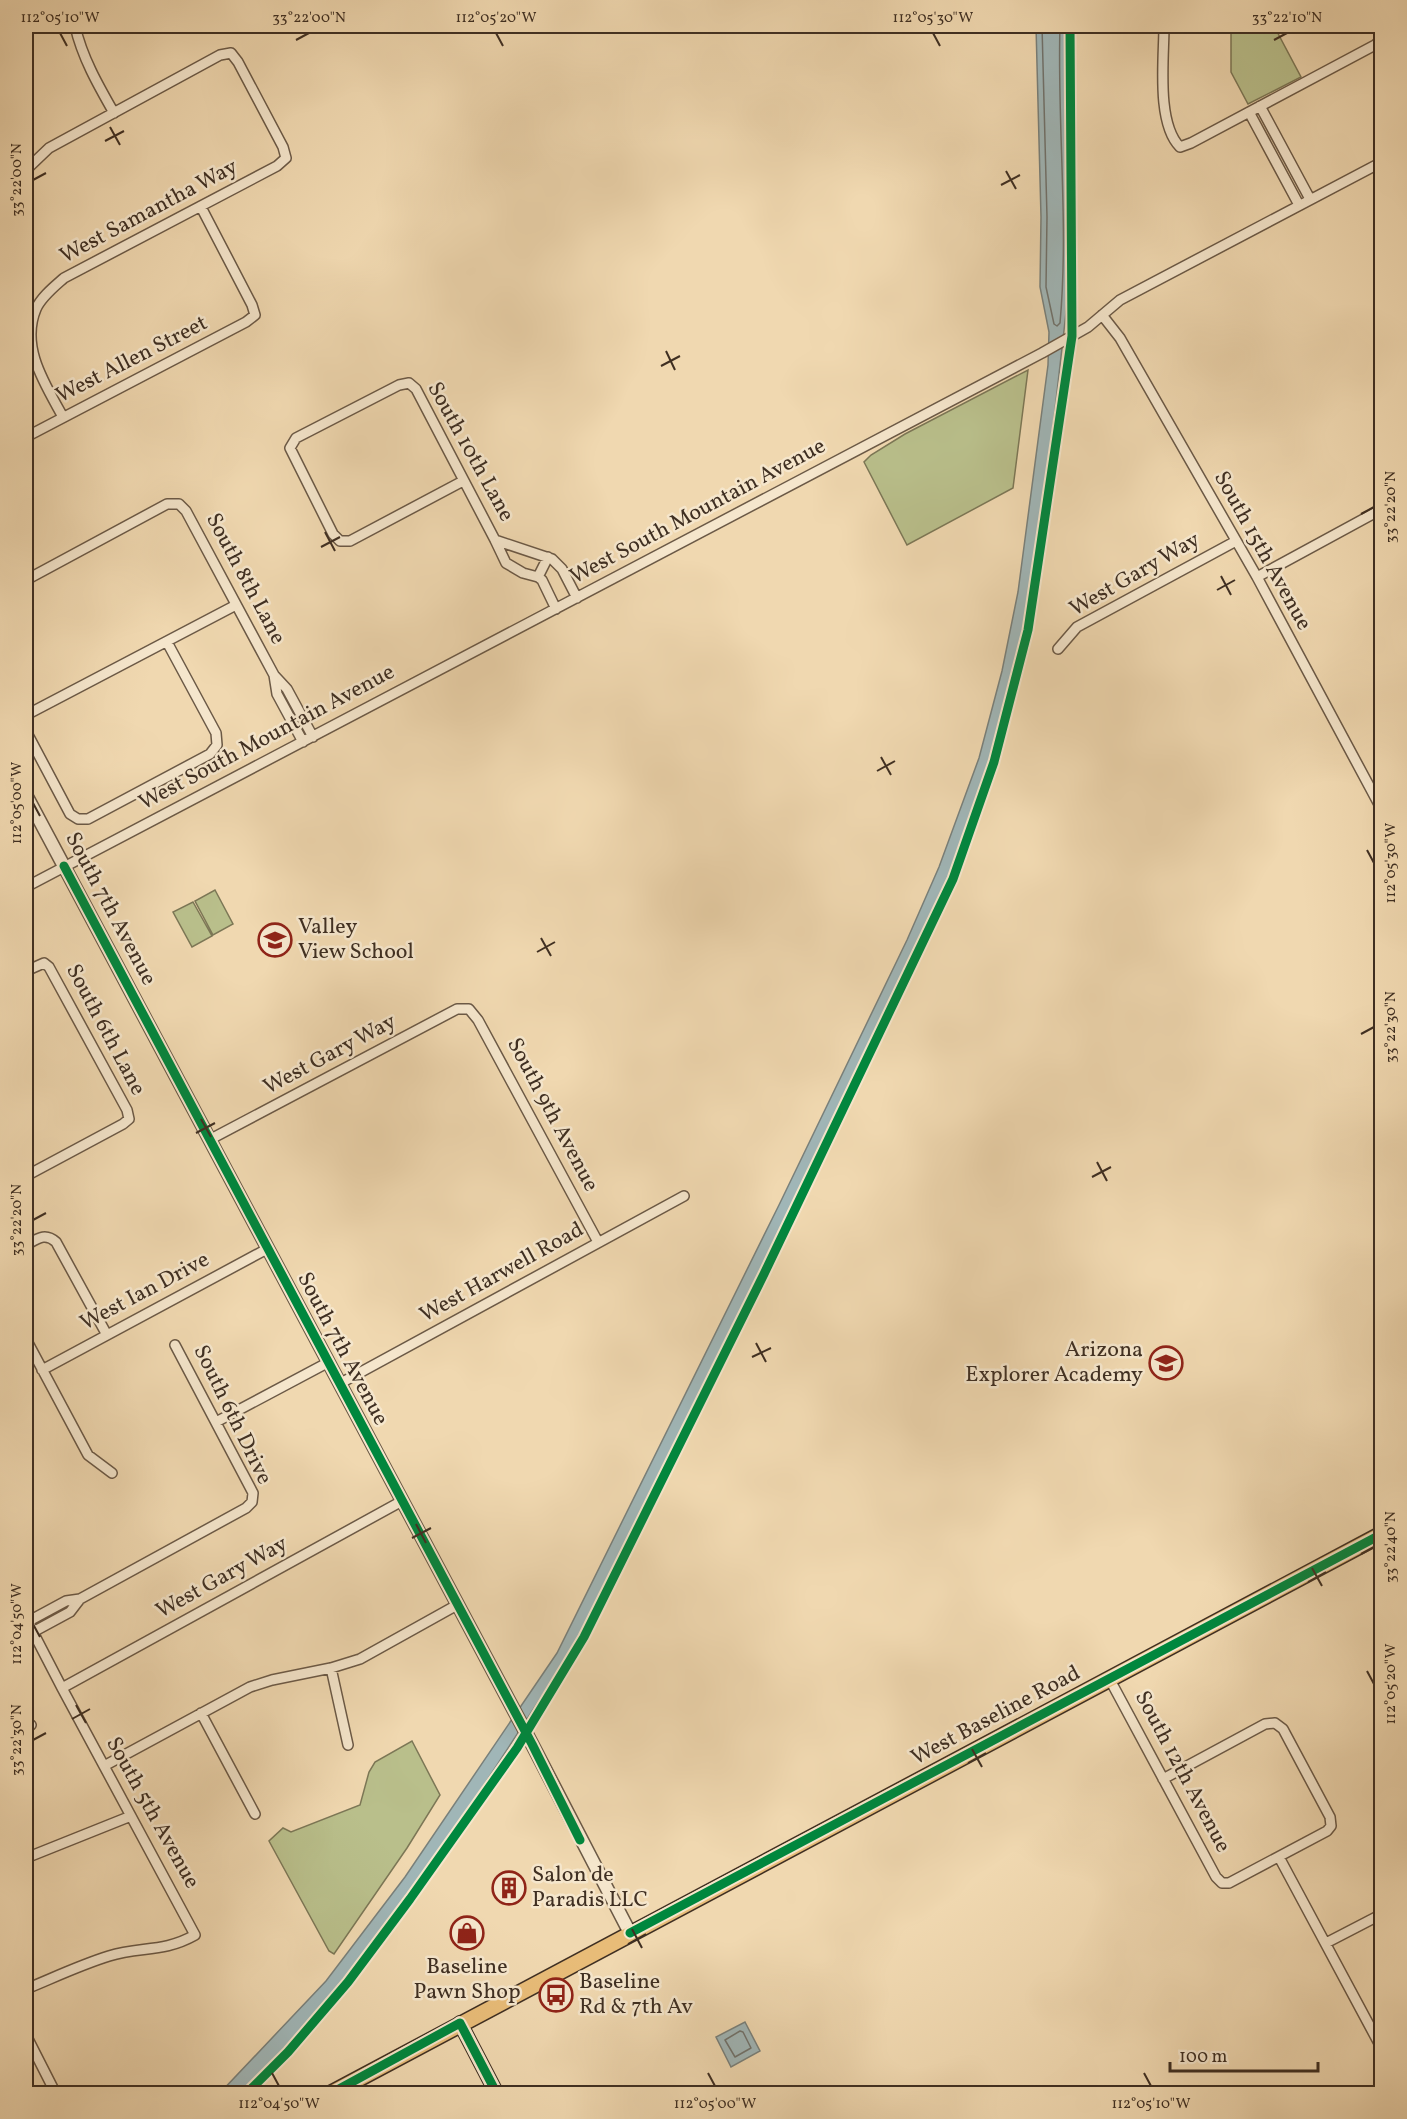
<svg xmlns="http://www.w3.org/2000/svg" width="1407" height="2119" font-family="Vollkorn,serif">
<rect width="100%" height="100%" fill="#f0d8b0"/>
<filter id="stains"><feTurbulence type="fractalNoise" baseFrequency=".00333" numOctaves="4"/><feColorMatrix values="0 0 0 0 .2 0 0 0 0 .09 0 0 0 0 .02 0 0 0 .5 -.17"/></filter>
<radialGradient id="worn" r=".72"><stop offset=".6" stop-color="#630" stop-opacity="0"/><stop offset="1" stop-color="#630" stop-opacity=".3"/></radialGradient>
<path fill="#b9bf8b" stroke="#7c7756" stroke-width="1.5" d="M 1231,26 L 1274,26 L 1301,77 L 1248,104 L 1231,72 Z
M 1028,370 L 1013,488 L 907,545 L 864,462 L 871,455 L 905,434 Z
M 215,890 L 233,924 L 213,935 L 195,901 Z
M 193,902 L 212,936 L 192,947 L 173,912 Z
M 412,1741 L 440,1795 L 407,1848 L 334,1954 L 329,1951 L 269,1841 L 283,1828 L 291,1832 L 360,1805 L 369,1772 L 375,1762 Z"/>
<path fill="#a0b6b7" stroke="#79807b" stroke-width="1.5" d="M 1036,26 L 1065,26 L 1069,162 L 1069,286 L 1039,551 L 1021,650 L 1002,727 L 988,775 L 941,900 L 766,1264 L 585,1630 L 437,1857 L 347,1979 L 292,2042 L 241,2093 L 219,2094 L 326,1981 L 405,1877 L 557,1653 L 779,1205 L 907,940 L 939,867 L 979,758 L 1002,671 L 1018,592 L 1048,365 L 1049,332 L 1040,287 L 1041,217 Z
M 745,2022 L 760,2051 L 731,2067 L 716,2037 Z"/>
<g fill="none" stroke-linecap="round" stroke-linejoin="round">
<path stroke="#70726c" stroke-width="1.5" d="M 1042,26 L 1047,217 L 1046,287 L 1054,324 L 1057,326 L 1060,323 C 1069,224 1057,125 1060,26
M 740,2031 L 743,2032 L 751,2048 L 735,2057 L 725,2040 Z"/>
<g stroke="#6b5946" stroke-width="12">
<path id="minor" d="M 75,26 C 82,57 98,85 114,113
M 1164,26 C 1164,58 1156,123 1180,147 L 1191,143 L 1375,45 L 1382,39
M 1381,26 L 1382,26
M 1260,106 L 1310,199
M 1249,112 L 1299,205
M 26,170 L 49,148 L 220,55 L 231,53 L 238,62 L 283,147 L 286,158 L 277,166 L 64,278 C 55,286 41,297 36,309 C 20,347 45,384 63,417
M 1102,315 L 1120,338 L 1257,577 L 1382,810
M 26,437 L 246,322 L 255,315 L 252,305 L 201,207
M 463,481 L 350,541 L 340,541 L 333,534 L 290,448 L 296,438 L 399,385 L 409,383 L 416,389 L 495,540 L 506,563 L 523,573 L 538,577 L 542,580 L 556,609
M 495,540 L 552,559 L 562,569 L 577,598
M 538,577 L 548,557
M 1257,577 L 1382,509
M 26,580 L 167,504 L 179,504 L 186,511 L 274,675 L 287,689 L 313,737
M 1058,649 L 1077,627 L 1236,541
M 274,675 L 277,694 L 303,742
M 26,720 L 30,713 L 236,605
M 26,731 L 70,814 L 78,819 L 88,819 L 210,754 L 217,745 L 216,733 L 167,642
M 26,887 L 1042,353 L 1088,327 L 1120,300 L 1382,162
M 26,971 L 44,963 L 49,967 L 127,1110 L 129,1119 L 123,1124 L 26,1176
M 209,1140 L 457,1009 L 469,1009 L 478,1020 L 598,1242
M 26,1245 C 37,1239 45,1232 56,1242 L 107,1335
M 26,1339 L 88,1455 L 112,1473
M 42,1370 L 267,1249
M 339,1384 L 684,1196
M 216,1422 L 327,1363
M 26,1614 L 33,1632 L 62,1688 L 195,1935 C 163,1953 140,1946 109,1956 C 80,1965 53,1978 26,1989
M 29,1621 L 66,1601 L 80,1599 L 246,1508 L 252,1502 L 253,1493 L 175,1345
M 33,1632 L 70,1612 L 80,1599
M 331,1668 L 348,1745
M 1109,1678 L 1216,1877 L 1222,1883 L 1229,1883 L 1327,1831 L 1331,1826 L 1330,1817 L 1283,1729 L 1275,1723 L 1265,1724 L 1163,1779
M 62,1688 L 402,1501
M 201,1713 L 255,1814
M 26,1726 L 31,1725
M 104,1766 L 250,1687 L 272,1680 L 331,1668 L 360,1659 L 457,1605
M 1279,1857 L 1382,2049
M 26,1858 L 131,1816
M 1326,1943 L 1382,1914
M 26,2035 L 56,2094"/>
</g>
<g stroke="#6b5946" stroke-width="15">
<path id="tertiary" d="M 26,795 L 532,1744 L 630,1933"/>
</g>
<g stroke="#3f2f22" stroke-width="16">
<path id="secondary" d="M 460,2023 L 497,2094"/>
</g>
<g stroke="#3f2f22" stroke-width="18">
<path id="primary" d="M 330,2094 L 1382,1534"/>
</g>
<use href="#minor" stroke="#f5e6cc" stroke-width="9"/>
<use href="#tertiary" stroke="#f5e6cc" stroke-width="12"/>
<use href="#secondary" stroke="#f5e6cc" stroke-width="14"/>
<use href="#primary" stroke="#e8bc78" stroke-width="15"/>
<g stroke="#f5e6cc" stroke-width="13">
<path id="cycleway" d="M 64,866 L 532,1744 L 580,1840
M 630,1933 L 1382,1534
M 246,2094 L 288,2052 L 348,1982 L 410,1899 L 517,1748 L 584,1637 L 764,1274 L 953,879 L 994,762 L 1028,630 L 1072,336 L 1070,26
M 330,2094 L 460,2023 L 497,2094"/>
</g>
<use href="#cycleway" stroke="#00873e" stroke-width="9"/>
</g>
<path fill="none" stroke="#3f2f22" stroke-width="2" d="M 60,33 L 67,46M 496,33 L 503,46M 933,33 L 940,46M 296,40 L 309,33M 1274,40 L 1287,33M 110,127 L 120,145M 105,141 L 124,131M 1006,171 L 1016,189M 33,180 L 46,173M 1001,185 L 1020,175M 666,351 L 675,370M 661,366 L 680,356M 1361,514 L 1374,507M 325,532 L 335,551M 321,547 L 340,537M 1221,576 L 1231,595M 1217,590 L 1235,580M 881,757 L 891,775M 877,771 L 895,761M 33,803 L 40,816M 1367,850 L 1374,863M 541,938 L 551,956M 537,952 L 555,942M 1361,1034 L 1374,1027M 201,1119 L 211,1137M 196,1133 L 215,1123M 1097,1162 L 1107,1181M 1092,1177 L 1111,1167M 33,1220 L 46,1213M 756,1343 L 766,1362M 752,1357 L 771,1348M 416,1524 L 426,1543M 412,1538 L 431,1528M 1361,1554 L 1374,1547M 1312,1568 L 1322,1586M 1308,1582 L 1326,1572M 33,1624 L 40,1637M 1367,1671 L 1374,1684M 76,1705 L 86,1723M 72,1719 L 90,1709M 33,1740 L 46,1733M 972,1749 L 982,1767M 968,1763 L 986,1753M 632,1929 L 642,1948M 628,1944 L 646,1934M 272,2073 L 279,2086M 708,2073 L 715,2086M 1144,2073 L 1151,2086"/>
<defs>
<g id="school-ring" transform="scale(1.725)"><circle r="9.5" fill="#f5e6cc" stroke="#8f2418" stroke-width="1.5"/><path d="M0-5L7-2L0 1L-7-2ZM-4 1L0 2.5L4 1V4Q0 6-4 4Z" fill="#8f2418"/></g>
<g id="building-ring" transform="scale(1.725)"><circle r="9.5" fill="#f5e6cc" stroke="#8f2418" stroke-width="1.5"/><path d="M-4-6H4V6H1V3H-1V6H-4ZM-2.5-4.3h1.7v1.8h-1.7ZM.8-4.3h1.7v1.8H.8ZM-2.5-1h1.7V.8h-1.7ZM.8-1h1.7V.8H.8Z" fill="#8f2418"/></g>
<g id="shop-ring" transform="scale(1.725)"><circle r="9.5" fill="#f5e6cc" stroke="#8f2418" stroke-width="1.5"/><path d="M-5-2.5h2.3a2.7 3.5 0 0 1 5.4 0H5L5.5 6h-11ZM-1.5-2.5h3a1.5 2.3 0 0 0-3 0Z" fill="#8f2418"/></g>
<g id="bus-ring" transform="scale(1.725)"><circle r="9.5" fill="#f5e6cc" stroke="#8f2418" stroke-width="1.5"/><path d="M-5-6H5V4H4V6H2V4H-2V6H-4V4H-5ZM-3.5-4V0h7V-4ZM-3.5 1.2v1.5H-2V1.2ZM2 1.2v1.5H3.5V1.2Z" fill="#8f2418"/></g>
</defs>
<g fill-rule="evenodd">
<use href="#school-ring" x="275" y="940"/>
<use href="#school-ring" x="1166" y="1363"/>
<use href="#building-ring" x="509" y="1888"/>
<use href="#shop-ring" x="467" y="1933"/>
<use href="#bus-ring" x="556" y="1995"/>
</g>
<g text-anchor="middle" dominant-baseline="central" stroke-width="5" stroke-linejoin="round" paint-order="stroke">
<g font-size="22" fill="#3f2f22" stroke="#f5e6cc">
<text transform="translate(149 212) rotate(-28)">West Samantha Way</text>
<text transform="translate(132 360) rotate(-27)">West Allen Street</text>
<text transform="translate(470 452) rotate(61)">South 10th Lane</text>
<text transform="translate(698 512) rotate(-28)">West South Mountain Avenue</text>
<text transform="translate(1262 551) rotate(61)">South 15th Avenue</text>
<text transform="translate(1135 575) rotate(-30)">West Gary Way</text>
<text transform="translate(245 579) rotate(62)">South 8th Lane</text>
<text transform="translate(267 738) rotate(-28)">West South Mountain Avenue</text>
<text transform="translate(110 909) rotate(62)">South 7th Avenue</text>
<text transform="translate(105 1030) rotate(62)">South 6th Lane</text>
<text transform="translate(330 1055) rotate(-28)">West Gary Way</text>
<text transform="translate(552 1115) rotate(62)">South 9th Avenue</text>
<text transform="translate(502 1273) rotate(-29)">West Harwell Road</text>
<text transform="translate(145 1292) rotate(-28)">West Ian Drive</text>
<text transform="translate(342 1349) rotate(62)">South 7th Avenue</text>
<text transform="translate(232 1415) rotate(64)">South 6th Drive</text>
<text transform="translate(222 1578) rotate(-29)">West Gary Way</text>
<text transform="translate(996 1716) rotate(-28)">West Baseline Road</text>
<text transform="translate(1182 1772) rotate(62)">South 12th Avenue</text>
<text transform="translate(152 1813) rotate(61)">South 5th Avenue</text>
</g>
<g font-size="22" fill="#3f2f22" stroke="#f5e6cc" text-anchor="start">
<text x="298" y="927">Valley<tspan x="298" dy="25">View School</tspan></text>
<text x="1143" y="1350" text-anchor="end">Arizona<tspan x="1143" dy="25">Explorer Academy</tspan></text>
<text x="532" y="1875">Salon de<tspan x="532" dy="25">Paradis LLC</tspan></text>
<text x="467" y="1967" text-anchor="middle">Baseline<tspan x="467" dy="25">Pawn Shop</tspan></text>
<text x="579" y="1982">Baseline<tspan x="579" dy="25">Rd &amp; 7th Av</tspan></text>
</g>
</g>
<rect width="1407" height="2119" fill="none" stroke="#f0d8b0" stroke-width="66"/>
<path d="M1170 2062v9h148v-9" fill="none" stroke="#3f2f22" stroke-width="3"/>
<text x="1179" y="2062" font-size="18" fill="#3f2f22" stroke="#f5e6cc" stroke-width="4.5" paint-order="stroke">100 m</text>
<rect x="33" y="33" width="1341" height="2053" fill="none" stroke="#3f2f22" stroke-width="2"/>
<g font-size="15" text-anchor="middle" fill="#3f2f22">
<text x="60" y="22">112°05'10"W</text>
<text x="309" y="22">33°22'00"N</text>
<text x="496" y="22">112°05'20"W</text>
<text x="933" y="22">112°05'30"W</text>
<text x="1287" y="22">33°22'10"N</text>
<text transform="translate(16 180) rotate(-90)" y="5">33°22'00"N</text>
<text transform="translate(1390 507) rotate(-90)" y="5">33°22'20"N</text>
<text transform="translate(16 803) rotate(-90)" y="5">112°05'00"W</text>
<text transform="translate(1390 863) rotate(-90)" y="5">112°05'30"W</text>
<text transform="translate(1390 1027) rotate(-90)" y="5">33°22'30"N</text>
<text transform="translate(16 1220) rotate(-90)" y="5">33°22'20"N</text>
<text transform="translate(1390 1547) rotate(-90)" y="5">33°22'40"N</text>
<text transform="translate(16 1624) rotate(-90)" y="5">112°04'50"W</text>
<text transform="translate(1390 1684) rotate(-90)" y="5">112°05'20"W</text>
<text transform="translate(16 1740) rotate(-90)" y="5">33°22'30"N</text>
<text x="279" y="2108">112°04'50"W</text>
<text x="715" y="2108">112°05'00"W</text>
<text x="1151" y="2108">112°05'10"W</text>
</g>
<rect width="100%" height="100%" filter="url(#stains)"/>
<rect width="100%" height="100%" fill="url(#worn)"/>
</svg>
